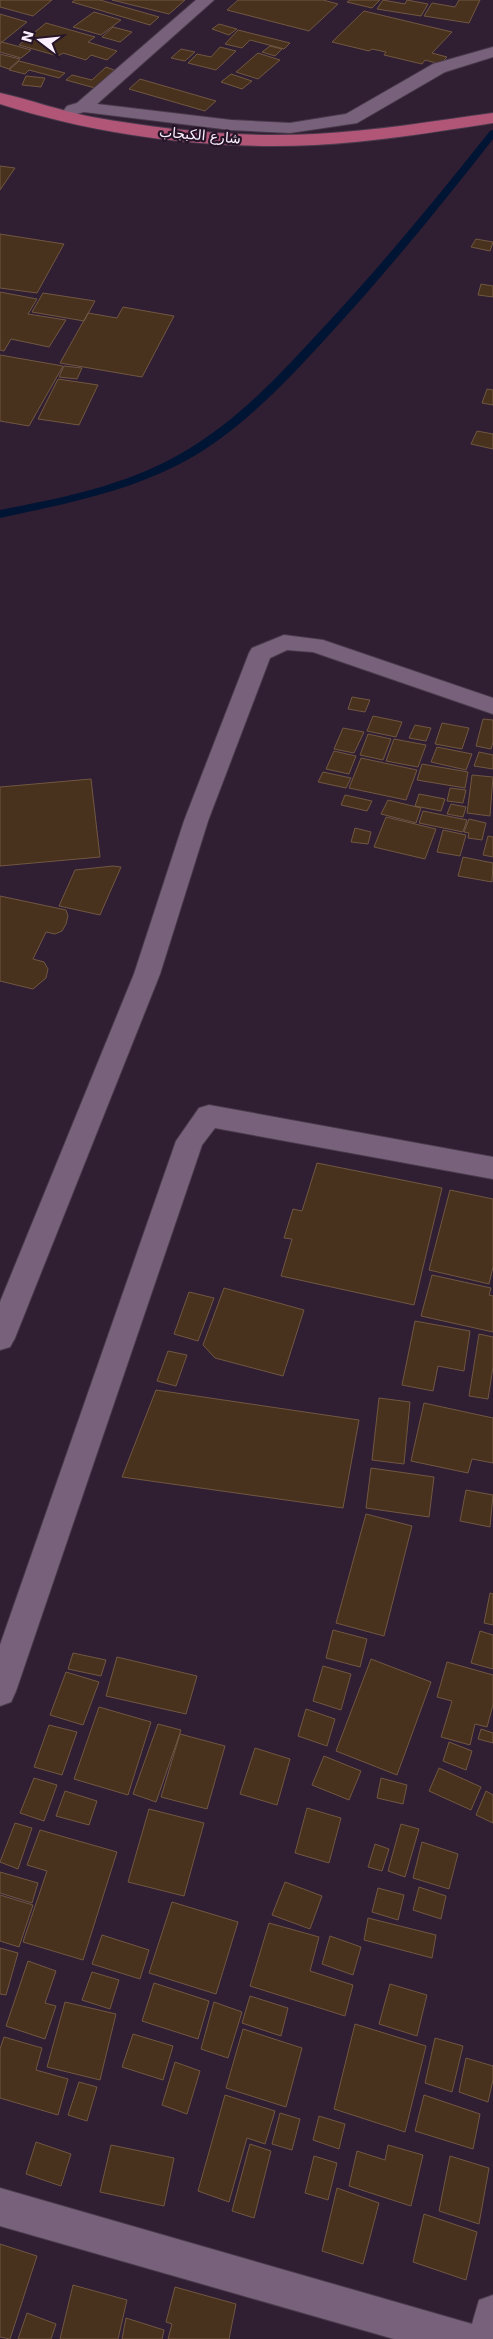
<svg xmlns="http://www.w3.org/2000/svg" width="493" height="2339" font-family="'DejaVu Sans',Vazirmatn,sans-serif">
<rect width="100%" height="100%" fill="#301e33"/>
<g fill="none" stroke-linecap="round" stroke-linejoin="round">
<path fill="#001534" fill-rule="evenodd" d="M 493,130 L 493,139 C 440,207 386,273 328,336 C 286,382 242,429 187,460 C 129,492 64,504 0,518 L 0,510 C 61,498 125,486 180,454 C 235,423 279,376 321,330 C 381,266 436,199 490,131 Z"/>
</g>
<path fill="#49321d" stroke="#705742" d="M 0,0 L 52,0 L 33,16 L 0,7 Z
M 75,0 L 100,0 L 159,17 L 150,25 L 72,2 Z
M 112,0 L 185,0 L 169,14 Z
M 238,0 L 323,0 L 338,4 L 309,31 L 227,10 Z
M 350,0 L 380,0 L 372,8 L 347,2 Z
M 383,0 L 405,4 L 407,0 L 428,4 L 421,16 L 377,9 Z
M 459,0 L 480,0 L 469,23 L 424,16 L 432,3 L 455,7 Z
M 364,11 L 452,32 L 432,53 L 447,57 L 440,64 L 425,60 L 422,64 L 384,55 L 386,52 L 372,49 L 369,51 L 332,42 Z
M 94,12 L 121,20 L 101,35 L 73,27 Z
M 0,14 L 27,22 L 2,42 L 0,42 Z
M 46,23 L 95,37 L 88,42 L 117,51 L 107,60 L 91,55 L 86,60 L 63,53 L 58,56 L 19,45 Z
M 219,24 L 237,29 L 229,35 L 212,29 Z
M 113,27 L 132,32 L 120,42 L 102,37 Z
M 238,30 L 290,43 L 284,49 L 250,40 L 242,48 L 225,44 Z
M 2,42 L 31,50 L 21,58 L 0,52 L 0,44 Z
M 270,46 L 282,49 L 275,56 L 262,52 Z
M 220,47 L 236,51 L 216,70 L 188,63 L 197,54 L 211,57 Z
M 181,49 L 195,52 L 185,61 L 171,58 Z
M 258,53 L 280,60 L 258,79 L 236,72 Z
M 0,54 L 20,59 L 9,69 L 0,66 Z
M 19,61 L 65,73 L 59,78 L 29,70 L 25,74 L 9,70 Z
M 106,67 L 114,70 L 95,88 L 66,80 L 72,75 L 92,80 Z
M 231,74 L 252,81 L 242,89 L 221,82 Z
M 26,76 L 45,78 L 41,87 L 22,85 Z
M 140,79 L 216,101 L 205,111 L 129,89 Z
M 0,166 L 15,168 L 0,190 Z
M 0,234 L 64,244 L 37,293 L 0,288 Z
M 476,239 L 493,242 L 490,251 L 471,247 Z
M 481,284 L 493,286 L 493,297 L 478,295 Z
M 0,292 L 37,299 L 28,314 L 66,320 L 49,347 L 11,339 L 4,351 L 0,350 Z
M 43,293 L 95,301 L 84,321 L 32,312 Z
M 123,307 L 174,316 L 142,377 L 60,363 L 88,313 L 117,318 Z
M 0,355 L 63,366 L 29,426 L 0,421 Z
M 64,366 L 82,368 L 77,379 L 59,377 Z
M 58,379 L 98,385 L 79,425 L 38,419 Z
M 487,389 L 493,390 L 493,405 L 482,403 Z
M 477,431 L 493,434 L 493,449 L 471,444 Z
M 352,697 L 370,700 L 365,712 L 348,709 Z
M 373,716 L 402,722 L 396,737 L 367,731 Z
M 483,719 L 493,720 L 493,742 L 491,749 L 476,746 Z
M 442,723 L 469,728 L 462,749 L 435,744 Z
M 415,725 L 431,728 L 426,741 L 409,738 Z
M 343,728 L 364,732 L 354,753 L 334,749 Z
M 368,734 L 391,739 L 383,760 L 360,755 Z
M 394,739 L 426,745 L 418,767 L 386,761 Z
M 437,747 L 472,754 L 466,770 L 431,762 Z
M 334,751 L 356,756 L 349,774 L 326,769 Z
M 479,752 L 493,755 L 493,769 L 474,766 Z
M 361,758 L 417,770 L 406,800 L 349,788 Z
M 422,764 L 468,772 L 465,788 L 417,780 Z
M 323,772 L 351,778 L 346,788 L 318,782 Z
M 472,775 L 493,777 L 490,816 L 467,813 Z
M 91,779 L 100,857 L 0,866 L 0,787 Z
M 450,788 L 466,790 L 463,803 L 447,801 Z
M 419,794 L 445,799 L 441,811 L 415,806 Z
M 345,795 L 372,801 L 367,811 L 341,805 Z
M 388,800 L 421,808 L 416,823 L 381,814 Z
M 451,804 L 466,807 L 463,817 L 447,814 Z
M 423,811 L 467,820 L 463,832 L 419,823 Z
M 386,817 L 436,829 L 425,859 L 374,847 Z
M 469,819 L 486,823 L 482,840 L 468,838 L 469,833 L 464,832 Z
M 355,828 L 371,832 L 368,844 L 351,842 Z
M 443,830 L 466,835 L 460,856 L 437,852 Z
M 488,836 L 493,837 L 493,857 L 483,855 Z
M 463,857 L 493,863 L 492,882 L 458,876 Z
M 113,866 L 121,867 L 100,915 L 59,906 L 75,870 Z
M 0,896 L 66,910 L 68,916 L 66,924 L 62,931 L 55,934 L 46,932 L 33,959 L 44,962 L 48,969 L 46,978 L 33,989 L 0,981 Z
M 317,1163 L 442,1188 L 414,1305 L 281,1276 L 292,1239 L 284,1238 L 293,1209 L 302,1211 Z
M 450,1190 L 493,1199 L 493,1267 L 489,1284 L 429,1270 Z
M 432,1275 L 491,1288 L 489,1295 L 493,1296 L 493,1332 L 421,1316 Z
M 224,1288 L 304,1310 L 283,1376 L 215,1358 L 203,1345 Z
M 189,1292 L 214,1298 L 198,1341 L 174,1334 Z
M 415,1321 L 470,1331 L 464,1371 L 438,1366 L 433,1391 L 402,1385 Z
M 479,1334 L 493,1337 L 493,1367 L 488,1399 L 469,1396 Z
M 168,1351 L 187,1355 L 176,1386 L 157,1381 Z
M 156,1390 L 359,1420 L 343,1508 L 122,1477 Z
M 379,1398 L 410,1402 L 404,1464 L 372,1460 Z
M 424,1403 L 493,1418 L 493,1463 L 472,1459 L 468,1473 L 411,1461 Z
M 371,1468 L 434,1477 L 429,1517 L 366,1508 Z
M 466,1490 L 493,1495 L 490,1527 L 460,1521 Z
M 366,1514 L 412,1526 L 384,1636 L 336,1623 Z
M 490,1593 L 493,1594 L 493,1625 L 484,1623 Z
M 333,1630 L 367,1639 L 360,1667 L 326,1658 Z
M 480,1631 L 493,1635 L 493,1669 L 471,1663 Z
M 73,1653 L 106,1660 L 101,1676 L 68,1669 Z
M 117,1657 L 197,1676 L 186,1714 L 106,1696 Z
M 371,1659 L 431,1682 L 397,1775 L 336,1751 Z
M 447,1662 L 493,1675 L 493,1705 L 487,1727 L 475,1724 L 470,1745 L 441,1737 L 452,1701 L 437,1697 Z
M 323,1666 L 351,1674 L 341,1710 L 313,1701 Z
M 66,1672 L 99,1682 L 83,1725 L 50,1715 Z
M 99,1707 L 151,1722 L 128,1795 L 74,1779 Z
M 306,1709 L 335,1719 L 327,1746 L 298,1736 Z
M 158,1724 L 181,1730 L 156,1802 L 133,1794 Z
M 49,1725 L 77,1732 L 62,1775 L 34,1767 Z
M 481,1729 L 493,1733 L 493,1743 L 478,1739 Z
M 180,1734 L 225,1746 L 207,1809 L 161,1797 Z
M 449,1742 L 472,1751 L 466,1770 L 443,1761 Z
M 255,1748 L 290,1759 L 277,1805 L 240,1794 Z
M 324,1756 L 361,1771 L 349,1800 L 312,1785 Z
M 439,1768 L 481,1787 L 471,1810 L 429,1791 Z
M 34,1778 L 57,1785 L 44,1821 L 20,1813 Z
M 381,1778 L 407,1785 L 403,1804 L 377,1798 Z
M 65,1791 L 97,1801 L 89,1825 L 56,1816 Z
M 486,1791 L 493,1795 L 493,1823 L 476,1815 Z
M 307,1808 L 341,1818 L 329,1863 L 295,1853 Z
M 149,1809 L 204,1823 L 184,1896 L 128,1882 Z
M 15,1823 L 32,1828 L 18,1869 L 0,1862 Z
M 401,1824 L 419,1829 L 405,1877 L 388,1871 Z
M 40,1830 L 117,1852 L 83,1960 L 23,1942 L 47,1871 L 27,1865 Z
M 422,1842 L 458,1854 L 449,1889 L 413,1878 Z
M 375,1844 L 389,1849 L 382,1871 L 368,1867 Z
M 0,1872 L 38,1883 L 32,1903 L 0,1893 Z
M 285,1882 L 322,1896 L 310,1929 L 272,1915 Z
M 419,1887 L 446,1896 L 441,1919 L 413,1910 Z
M 378,1888 L 404,1895 L 398,1920 L 372,1912 Z
M 0,1895 L 33,1905 L 19,1947 L 0,1941 Z
M 172,1902 L 238,1922 L 216,1994 L 149,1973 Z
M 368,1918 L 436,1935 L 432,1958 L 364,1940 Z
M 269,1923 L 319,1937 L 310,1971 L 353,1985 L 345,2016 L 250,1986 Z
M 102,1935 L 149,1950 L 140,1979 L 92,1964 Z
M 330,1936 L 361,1947 L 353,1975 L 322,1964 Z
M 0,1948 L 18,1953 L 6,1995 L 0,1994 Z
M 28,1961 L 56,1971 L 45,2003 L 56,2006 L 45,2039 L 6,2026 Z
M 92,1972 L 119,1980 L 110,2009 L 82,2000 Z
M 154,1983 L 209,2001 L 198,2039 L 142,2021 Z
M 390,1984 L 427,1995 L 417,2036 L 379,2024 Z
M 250,1996 L 288,2008 L 281,2036 L 242,2023 Z
M 65,2002 L 116,2014 L 100,2080 L 47,2067 Z
M 214,2002 L 242,2012 L 228,2058 L 201,2049 Z
M 355,2024 L 426,2046 L 405,2132 L 334,2109 Z
M 243,2029 L 302,2048 L 286,2107 L 226,2088 Z
M 133,2034 L 173,2046 L 163,2080 L 122,2067 Z
M 4,2037 L 42,2048 L 36,2070 L 68,2079 L 58,2115 L 0,2098 L 0,2049 Z
M 435,2038 L 463,2046 L 452,2092 L 425,2083 Z
M 466,2058 L 493,2066 L 493,2080 L 488,2102 L 459,2092 Z
M 175,2062 L 200,2071 L 187,2114 L 162,2105 Z
M 79,2082 L 97,2087 L 87,2121 L 68,2115 Z
M 225,2095 L 275,2111 L 265,2144 L 247,2138 L 229,2202 L 198,2191 Z
M 424,2095 L 480,2114 L 473,2149 L 415,2131 Z
M 280,2113 L 300,2119 L 292,2150 L 272,2144 Z
M 319,2116 L 345,2124 L 339,2149 L 313,2140 Z
M 36,2142 L 71,2154 L 61,2186 L 26,2174 Z
M 250,2144 L 271,2151 L 254,2218 L 232,2211 Z
M 111,2145 L 174,2158 L 164,2206 L 100,2192 Z
M 388,2145 L 423,2155 L 411,2206 L 349,2186 L 357,2151 L 385,2160 Z
M 314,2156 L 337,2163 L 328,2200 L 305,2193 Z
M 450,2156 L 489,2168 L 479,2224 L 439,2211 Z
M 337,2188 L 379,2203 L 363,2264 L 322,2251 Z
M 424,2214 L 477,2232 L 466,2280 L 413,2262 Z
M 0,2244 L 37,2256 L 10,2339 L 0,2337 Z
M 73,2285 L 127,2300 L 118,2339 L 60,2339 Z
M 175,2287 L 236,2304 L 229,2339 L 168,2339 L 172,2324 L 166,2322 Z
M 27,2313 L 56,2324 L 51,2339 L 18,2339 Z
M 126,2318 L 164,2330 L 162,2339 L 122,2339 Z"/>
<g fill="none" stroke-linecap="round" stroke-linejoin="round">
<g stroke="#4a3a4c" stroke-width="2">
<path id="minor" d="M 196,0 L 214,0 L 97,104 L 231,120 L 290,123 L 346,114 L 433,64 L 493,47 L 493,57 L 445,72 L 357,123 L 290,133 L 231,130 L 84,112 L 73,115 L 67,114 L 64,110 L 67,106 L 77,103 Z
M 284,635 L 323,640 L 493,698 L 493,714 L 313,652 L 287,650 L 270,658 L 208,821 L 160,974 L 15,1338 L 10,1347 L 0,1350 L 0,1302 L 134,974 L 184,821 L 249,653 L 252,648 Z
M 209,1105 L 493,1157 L 493,1179 L 215,1128 L 202,1145 L 16,1691 L 11,1702 L 0,1706 L 0,1645 L 176,1141 L 199,1108 Z
M 0,2188 L 472,2324 L 479,2300 L 493,2295 L 493,2339 L 394,2339 L 0,2226 Z"/>
</g>
<g stroke="#4a3a4c" stroke-width="2">
<path id="major" d="M 0,93 C 31,100 61,111 92,117 C 165,130 241,138 315,134 C 375,131 434,121 493,113 L 493,123 C 434,132 375,142 315,145 C 211,150 100,136 0,104 Z"/>
</g>
<use href="#minor" fill="#78627b" fill-rule="evenodd"/>
<use href="#major" fill="#b25678" fill-rule="evenodd"/>
</g>
<g text-anchor="middle" dominant-baseline="central" stroke-width="4.5" stroke-linejoin="round" paint-order="stroke">
<g font-size="14" fill="#fbeffd" stroke="#261429">
<text transform="translate(200 135) rotate(5)">شارع الكبجاب</text>
</g>
</g>
<g transform="translate(40 40) rotate(286)" stroke="#261429" stroke-width="4" paint-order="stroke">
<path d="M0-4L9 19L0 12L-9 19Z" fill="#fbeffd"/>
<text y="-8" font-size="14" font-weight="bold" text-anchor="middle" fill="#fbeffd">N</text>
</g>
</svg>
